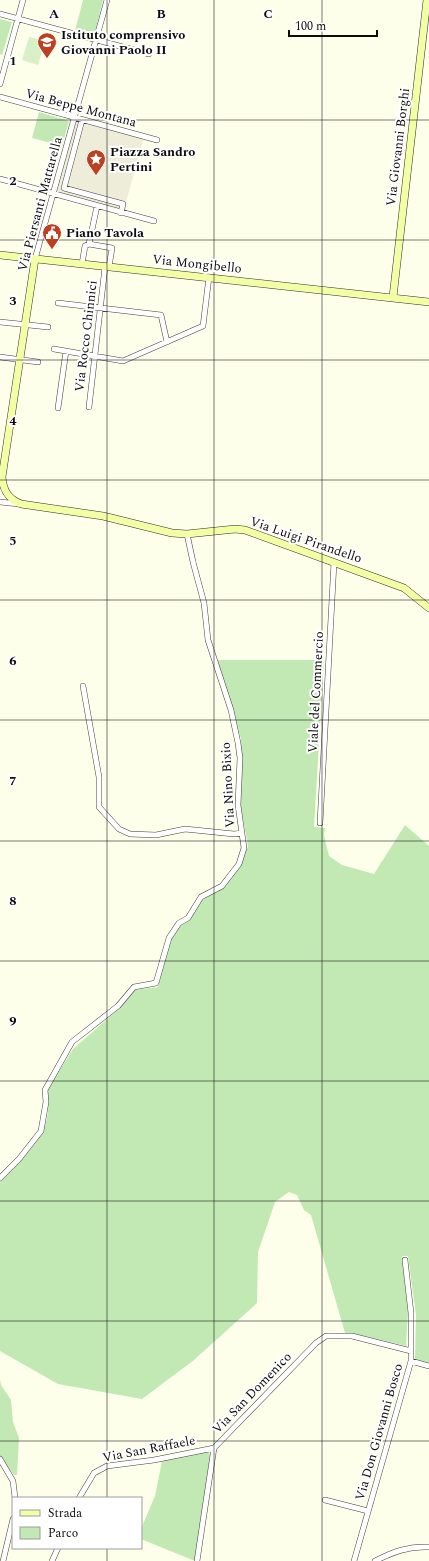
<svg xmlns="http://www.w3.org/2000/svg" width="429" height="1561" font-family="Spectral,serif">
<rect width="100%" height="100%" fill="#feffea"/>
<path fill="#c2e9b4" d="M 83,0 L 103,0 L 94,36 L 75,31 Z
M 0,19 L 12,22 L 2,55 L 0,54 Z
M 39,112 L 69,121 L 62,146 L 32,138 Z
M 217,660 L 324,660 L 314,827 L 325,828 L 324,835 L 329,856 L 342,865 L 374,874 L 405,825 L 429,846 L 429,1363 L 415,1360 L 416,1315 L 408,1256 L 402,1256 L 408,1312 L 406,1346 L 356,1334 L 345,1333 L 311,1215 L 304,1210 L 297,1195 L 289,1192 L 275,1202 L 258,1252 L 257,1303 L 194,1360 L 142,1399 L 58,1384 L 0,1351 L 0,1181 C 6,1173 13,1168 20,1161 C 41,1139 52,1123 47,1091 L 73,1049 L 120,1008 L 134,990 L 158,987 L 168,945 L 178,927 L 188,920 L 201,901 L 222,889 L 240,867 L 248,846 L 239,796 L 242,767 L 241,739 Z
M 0,1379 L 1,1385 L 11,1400 L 13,1422 L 19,1438 L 17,1475 L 14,1475 L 0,1456 Z
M 208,1450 L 210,1455 L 195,1561 L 141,1539 L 141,1529 L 155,1496 L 162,1461 Z"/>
<path fill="#d7f0c5" d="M 29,37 L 45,41 L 38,65 L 22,60 Z"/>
<path fill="#eeedda" d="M 75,118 L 144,137 L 123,213 L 54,194 Z"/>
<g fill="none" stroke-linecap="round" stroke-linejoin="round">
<g stroke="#3e3e3e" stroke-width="6">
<path id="street" d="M 0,14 L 149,54
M 0,84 L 23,0
M 0,97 L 157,140
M 82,120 L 64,188 L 123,204 L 121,213
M 0,179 L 154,221
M 89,244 L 112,248 L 109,267
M 35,259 L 107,0
M 82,264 L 85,246 L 89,244 L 97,206
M 58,303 L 161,315 L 167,342
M 0,322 L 48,327
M 54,349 L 123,361 L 203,326 L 209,277
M 0,357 L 38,362
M 89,407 L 105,267
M 58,408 L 66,351
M 0,502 L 19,504
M 83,686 L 99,777 L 99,807 L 119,829 L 130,834 L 156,835 L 185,829 L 234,834 L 242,833
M 320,823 L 334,562
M 0,1178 L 19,1159 L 41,1131 L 46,1102 L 45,1090 L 72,1042 L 118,1006 L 134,987 L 156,983 L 169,938 L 179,923 L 188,918 L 201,897 L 222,886 L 239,864 L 244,848 L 238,805 L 240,758 L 238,743 L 231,710 L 208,640 L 204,603 L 193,562 L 187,534
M 411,1361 L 429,1366
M 0,1459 L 13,1481 L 15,1498
M 79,1498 L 94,1473 L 107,1466 L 154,1460 L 214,1448
M 325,1500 L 368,1511
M 3,1561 L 13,1519
M 52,1561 L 58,1548
M 197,1561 L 214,1448 L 316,1343 L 326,1336 L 352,1336 L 411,1351
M 354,1561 L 411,1361 L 411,1313 L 405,1260
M 375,1561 C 393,1552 408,1546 429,1547"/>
</g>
<g stroke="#2d2d2d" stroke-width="8">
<path id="secondary" d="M 0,255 L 429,302
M 35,259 L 2,477 C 3,490 8,499 21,504 L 103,516 L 172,533 L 187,534 L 235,529 L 245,530 L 404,588 L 429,608
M 393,297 L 427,0"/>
</g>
<use href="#street" stroke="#fff" stroke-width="5"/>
<use href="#secondary" stroke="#f3ffa5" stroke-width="7"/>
</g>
<path fill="none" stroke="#0b0b0b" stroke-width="1" stroke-opacity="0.55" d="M 107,0 L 107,1498M 214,0 L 214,1561M 322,0 L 322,1561M 0,120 L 429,120M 0,240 L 429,240M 0,360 L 429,360M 0,480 L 429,480M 0,600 L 429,600M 0,720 L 429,720M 0,841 L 429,841M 0,961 L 429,961M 0,1081 L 429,1081M 0,1201 L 429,1201M 0,1321 L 429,1321M 0,1441 L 429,1441M 107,1548 L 107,1561"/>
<defs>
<g id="school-pin" transform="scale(1)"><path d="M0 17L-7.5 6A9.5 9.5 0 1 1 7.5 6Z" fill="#bc4022" stroke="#fff"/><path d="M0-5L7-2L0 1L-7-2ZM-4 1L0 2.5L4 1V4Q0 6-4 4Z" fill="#fff"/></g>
<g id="sight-pin" transform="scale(1)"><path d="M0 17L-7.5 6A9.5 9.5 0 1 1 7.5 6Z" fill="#bc4022" stroke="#fff"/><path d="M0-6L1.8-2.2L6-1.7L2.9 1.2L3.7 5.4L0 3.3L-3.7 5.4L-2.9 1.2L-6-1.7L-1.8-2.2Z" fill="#fff"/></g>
<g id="civic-pin" transform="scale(1)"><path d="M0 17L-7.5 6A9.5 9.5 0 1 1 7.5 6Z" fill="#bc4022" stroke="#fff"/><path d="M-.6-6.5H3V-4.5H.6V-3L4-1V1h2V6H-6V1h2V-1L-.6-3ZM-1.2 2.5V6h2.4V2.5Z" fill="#fff"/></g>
</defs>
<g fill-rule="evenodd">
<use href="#school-pin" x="47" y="42"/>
<use href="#sight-pin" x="96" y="159"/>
<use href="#civic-pin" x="52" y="233"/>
</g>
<g text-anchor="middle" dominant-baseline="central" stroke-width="4" stroke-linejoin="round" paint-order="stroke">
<g font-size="13" font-weight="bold" fill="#0b0b0b" stroke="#fff" text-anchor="start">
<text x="61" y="35">Istituto comprensivo<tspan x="61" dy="15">Giovanni Paolo II</tspan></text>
<text x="110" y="152">Piazza Sandro<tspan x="110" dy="15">Pertini</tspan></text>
<text x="66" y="233">Piano Tavola</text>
</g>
<g font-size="13" fill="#0b0b0b" stroke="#fff">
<text transform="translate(81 108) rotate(15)">Via Beppe Montana</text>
<text transform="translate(398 147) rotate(-83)">Via Giovanni Borghi</text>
<text transform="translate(40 204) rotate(-75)">Via Piersanti Mattarella</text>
<text transform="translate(197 264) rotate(6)">Via Mongibello</text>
<text transform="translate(86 336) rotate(-83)">Via Rocco Chinnici</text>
<text transform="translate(306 540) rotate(19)">Via Luigi Pirandello</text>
<text transform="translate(316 692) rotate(-87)">Viale del Commercio</text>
<text transform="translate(228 785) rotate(-93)">Via Nino Bixio</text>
<text transform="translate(252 1393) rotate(-46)">Via San Domenico</text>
<text transform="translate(379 1432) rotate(-74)">Via Don Giovanni Bosco</text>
<text transform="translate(149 1449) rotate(-11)">Via San Raffaele</text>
</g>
</g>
<g font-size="13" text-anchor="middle" font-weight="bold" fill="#0b0b0b" stroke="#fff" stroke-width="4" stroke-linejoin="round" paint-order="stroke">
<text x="54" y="18">A</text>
<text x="161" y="18">B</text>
<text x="268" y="18">C</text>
<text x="13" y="65">1</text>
<text x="13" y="185">2</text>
<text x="13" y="305">3</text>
<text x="13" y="425">4</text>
<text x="13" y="545">5</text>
<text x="13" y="665">6</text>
<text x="13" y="785">7</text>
<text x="13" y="905">8</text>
<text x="13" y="1025">9</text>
</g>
<rect x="12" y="1497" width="130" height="52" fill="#ffffff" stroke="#9d9d9d"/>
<rect x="20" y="1510" width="20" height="6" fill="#f3ffa5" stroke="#9d9d9d"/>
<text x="48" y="1517" font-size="12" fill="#0b0b0b">Strada</text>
<rect x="20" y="1527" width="20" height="12" fill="#c2e9b4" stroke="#9d9d9d"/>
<text x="48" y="1537" font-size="12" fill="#0b0b0b">Parco</text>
<path d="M289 30v6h88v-6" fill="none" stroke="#0b0b0b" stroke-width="2"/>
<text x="295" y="30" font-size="12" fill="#0b0b0b" stroke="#ffffff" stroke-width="3" paint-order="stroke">100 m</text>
</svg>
